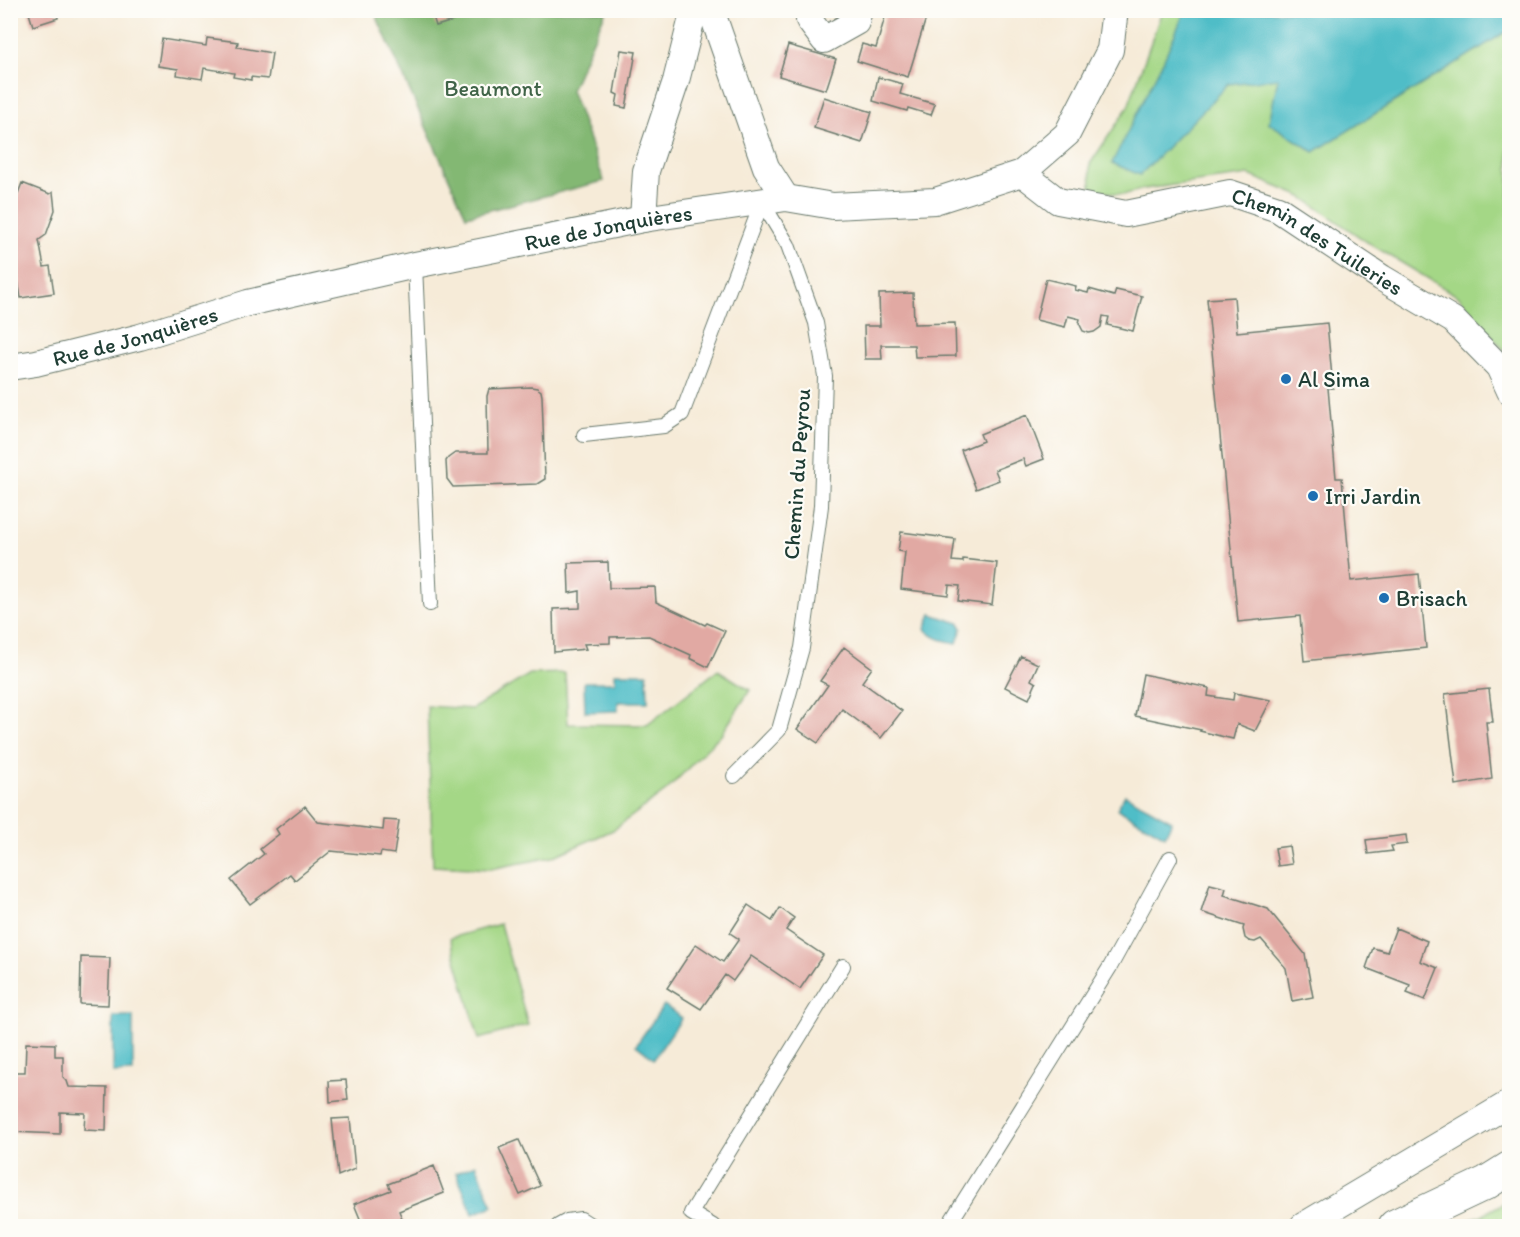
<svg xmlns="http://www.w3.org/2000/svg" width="1520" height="1237" font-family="Itim,sans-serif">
<rect width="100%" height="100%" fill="#fdfcf7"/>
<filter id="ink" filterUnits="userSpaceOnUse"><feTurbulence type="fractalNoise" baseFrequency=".0167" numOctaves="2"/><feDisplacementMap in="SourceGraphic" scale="12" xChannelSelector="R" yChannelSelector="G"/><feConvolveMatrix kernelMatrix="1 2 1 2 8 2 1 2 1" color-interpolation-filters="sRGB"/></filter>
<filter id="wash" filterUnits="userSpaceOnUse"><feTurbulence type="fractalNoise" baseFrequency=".008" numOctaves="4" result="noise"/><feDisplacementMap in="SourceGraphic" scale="24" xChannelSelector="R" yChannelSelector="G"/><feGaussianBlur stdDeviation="1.35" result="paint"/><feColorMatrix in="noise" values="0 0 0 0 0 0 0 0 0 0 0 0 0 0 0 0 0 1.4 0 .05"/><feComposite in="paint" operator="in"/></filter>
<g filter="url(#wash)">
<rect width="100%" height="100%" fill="#f6ebd8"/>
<path fill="#a4d786" stroke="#628a5d" stroke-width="1.5" d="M 1162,11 L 1509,11 L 1509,356 L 1459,297 L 1367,242 L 1302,197 L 1249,175 L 1144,189 L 1123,195 L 1091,189 L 1090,164 L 1128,107 Z
M 718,670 L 750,690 L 723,732 L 667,790 L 613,830 L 552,857 L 490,869 L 433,866 L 427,706 L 472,709 L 530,674 L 565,673 L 568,724 L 647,725 Z
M 500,924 L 528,1025 L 479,1039 L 450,938 Z
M 1509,1200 L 1509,1226 L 1455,1226 L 1482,1215 Z"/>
<path fill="#83b873" stroke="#517a54" stroke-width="1.5" d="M 374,11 L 606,11 L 571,90 L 604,181 L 466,216 Z"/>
<path fill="#4fbdc7" stroke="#377d7e" stroke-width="1.5" d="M 1185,11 L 1509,11 L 1509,30 L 1314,152 L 1269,123 L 1278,78 L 1229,84 L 1140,175 L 1112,163 L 1164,59 Z
M 931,614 L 959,623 L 962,628 L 957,643 C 944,641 934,639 925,629 Z
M 615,673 L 647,673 L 648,702 L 618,702 L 618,711 L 585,712 L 584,682 L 615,682 Z
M 1125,795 L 1172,821 L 1165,836 L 1117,809 Z
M 664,1005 L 682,1018 L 654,1059 L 636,1045 Z
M 113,1016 L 133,1016 L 133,1072 L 113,1073 Z
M 476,1164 L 493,1206 L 473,1214 L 456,1173 Z"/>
<g id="blocks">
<path fill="#e1a9a3" d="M 28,10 L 57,10 L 58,18 L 33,26 Z
M 431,10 L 449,10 L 453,21 L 436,26 Z
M 887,10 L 911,10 L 927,15 L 908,77 L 857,61 L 862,44 L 876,48 Z
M 207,38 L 238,42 L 237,47 L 272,53 L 268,79 L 251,77 L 251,80 L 233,77 L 234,73 L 204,68 L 202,79 L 177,75 L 178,69 L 158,66 L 162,39 L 206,46 Z
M 788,45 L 836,59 L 826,90 L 779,76 Z
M 621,50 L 636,52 L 626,108 L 616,106 L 618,95 L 614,93 Z
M 878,77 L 903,84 L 900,94 L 935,104 L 931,115 L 908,108 L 907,111 L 873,101 Z
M 824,97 L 872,112 L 862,143 L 814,128 Z
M 22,183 L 50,194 L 53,192 L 55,210 L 46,235 L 39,240 L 44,267 L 50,266 L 54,293 L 21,298 L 13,249 L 10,246 L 10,203 L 13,195 L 17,196 Z
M 1046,279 L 1076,286 L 1075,290 L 1088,293 L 1089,289 L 1114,296 L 1116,290 L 1142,296 L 1133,331 L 1107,325 L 1109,317 L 1103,316 L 1101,327 L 1094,332 L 1089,333 L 1083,331 L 1079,323 L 1080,319 L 1068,316 L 1065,327 L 1036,320 Z
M 913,293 L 914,324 L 955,323 L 956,356 L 915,357 L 914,345 L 881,345 L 882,359 L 865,359 L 864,326 L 880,326 L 879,294 Z
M 1234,297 L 1237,332 L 1327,323 L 1333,388 L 1328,388 L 1336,478 L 1342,478 L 1351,581 L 1419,574 L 1426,648 L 1304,661 L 1300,616 L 1238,622 L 1207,299 Z
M 531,387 L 537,388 L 541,391 L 542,396 L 545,479 L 537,484 L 453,487 L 447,479 L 446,461 L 448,458 L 455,453 L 488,453 L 487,396 L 489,389 Z
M 1027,415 L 1044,459 L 1026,466 L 1023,459 L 995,470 L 999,480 L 976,489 L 961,450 L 983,441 L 980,434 Z
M 901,532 L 955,539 L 952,561 L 963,562 L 963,559 L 997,563 L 992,605 L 958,601 L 960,586 L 949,585 L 948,595 L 901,589 L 905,552 L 898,551 Z
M 608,562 L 609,588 L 655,587 L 656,602 L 705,625 L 707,623 L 725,631 L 708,667 L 690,658 L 691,655 L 649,636 L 610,637 L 610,643 L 584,644 L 586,649 L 554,652 L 553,609 L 580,608 L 580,591 L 569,593 L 568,563 Z
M 844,647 L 872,668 L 862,682 L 902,711 L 881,738 L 842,709 L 818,743 L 797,729 L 828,685 L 820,681 Z
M 1021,656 L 1038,664 L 1031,680 L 1036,683 L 1029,699 L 1005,687 Z
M 1143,674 L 1209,688 L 1208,696 L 1233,700 L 1234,693 L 1271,700 L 1255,731 L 1237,724 L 1233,739 L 1200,731 L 1201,730 L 1135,716 Z
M 1489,689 L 1493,722 L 1486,722 L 1492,779 L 1456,785 L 1445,694 Z
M 305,806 L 318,822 L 383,830 L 384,820 L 399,821 L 394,854 L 381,852 L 380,856 L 331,851 L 295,880 L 290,874 L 250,904 L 231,880 L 264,854 L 260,849 L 279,834 L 276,829 Z
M 1406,835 L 1407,844 L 1391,846 L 1393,851 L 1368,854 L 1366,840 Z
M 1289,846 L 1292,864 L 1278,866 L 1275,848 Z
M 1210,884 L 1226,888 L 1224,895 L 1268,909 L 1305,954 L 1313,997 L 1292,1001 L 1286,968 L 1261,939 L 1255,942 L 1249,941 L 1245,938 L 1243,929 L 1244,926 L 1201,912 Z
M 748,905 L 772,921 L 780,908 L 794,918 L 786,930 L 823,955 L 800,989 L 751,956 L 733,981 L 725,975 L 701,1009 L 667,988 L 696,944 L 723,962 L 739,939 L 730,933 Z
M 1396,928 L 1427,941 L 1420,961 L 1438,968 L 1425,1000 L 1407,993 L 1410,985 L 1366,968 L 1373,948 L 1387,952 Z
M 81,957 L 110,958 L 108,1005 L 80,1004 Z
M 26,1043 L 55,1044 L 55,1056 L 63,1056 L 63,1077 L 67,1081 L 69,1087 L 107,1088 L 106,1131 L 84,1130 L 85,1113 L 60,1112 L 60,1134 L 10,1132 L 10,1072 L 25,1072 Z
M 346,1080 L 348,1100 L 330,1102 L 329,1081 Z
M 350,1118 L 355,1169 L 338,1176 L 332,1119 Z
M 519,1140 L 540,1186 L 520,1195 L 499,1148 Z
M 434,1166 L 444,1193 L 399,1211 L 404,1223 L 395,1226 L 363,1226 L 354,1204 L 391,1190 L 388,1184 Z"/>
</g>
</g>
<g filter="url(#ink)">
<use href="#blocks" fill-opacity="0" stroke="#6a7a6d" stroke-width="1.5"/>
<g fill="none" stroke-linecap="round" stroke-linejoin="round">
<g stroke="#6a7a6d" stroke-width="16">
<path id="service" d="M 415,265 L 430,604
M 584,435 L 664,426 L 682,414 L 762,202
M 734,776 L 779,730 L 802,648 L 821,506 L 825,376 L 816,323 L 788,245 L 762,202
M 558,1226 L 567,1221 L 581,1219 L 592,1226
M 713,1226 L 691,1213 L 843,966
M 948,1226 L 1110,967 L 1170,858"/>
</g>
<g stroke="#6a7a6d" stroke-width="28">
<g id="minor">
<path d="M 711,10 L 766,167 L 786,198"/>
<path d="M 812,10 L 809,20 L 824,40 L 856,22 L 859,10"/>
<path id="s1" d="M 1022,173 L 1058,201 L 1126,214 L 1230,193 L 1278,209 L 1382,278 L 1453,320 L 1499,367 L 1510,391"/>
<path d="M 643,219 L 646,171 L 676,81 L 694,10"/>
<path id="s2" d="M 10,367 L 36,363 L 140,337 L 248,303 L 415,265 L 643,219 L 786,198 L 833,206 L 935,201 L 1022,173 L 1067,134 L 1110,50 L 1115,10"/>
<path d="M 1303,1226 L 1510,1103"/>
</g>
</g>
<g stroke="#6a7a6d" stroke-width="35">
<path id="primary" d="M 1395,1226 L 1486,1183 L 1510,1168"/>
</g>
<use href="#service" stroke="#fff" stroke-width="14"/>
<use href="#minor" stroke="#fff" stroke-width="26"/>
<use href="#primary" stroke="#fff" stroke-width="33"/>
</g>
</g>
<g fill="#1f6fb2" stroke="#fdfcf7" stroke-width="2">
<circle cx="1286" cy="379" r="6"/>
<circle cx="1313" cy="496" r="6"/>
<circle cx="1384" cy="598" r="6"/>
</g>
<g text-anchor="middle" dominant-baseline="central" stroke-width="4.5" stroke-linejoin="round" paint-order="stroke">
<g font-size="22" fill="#406448" stroke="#fdfcf7">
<text x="493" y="88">Beaumont</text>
</g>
<g font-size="22" fill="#1f3d34" stroke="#fdfcf7">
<text stroke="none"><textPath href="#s2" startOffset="615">Rue de Jonquières</textPath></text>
<text stroke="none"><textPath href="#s1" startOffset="321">Chemin des Tuileries</textPath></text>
<text stroke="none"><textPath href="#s2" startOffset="129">Rue de Jonquières</textPath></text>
<text transform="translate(797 474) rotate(-86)">Chemin du Peyrou</text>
</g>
<g font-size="22" fill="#1f3d34" stroke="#fdfcf7" text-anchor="start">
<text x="1298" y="379">Al Sima</text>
<text x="1325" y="496">Irri Jardin</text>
<text x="1396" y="598">Brisach</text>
</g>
</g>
<rect width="1520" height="1237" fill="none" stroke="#fdfcf7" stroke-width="36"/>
</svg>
